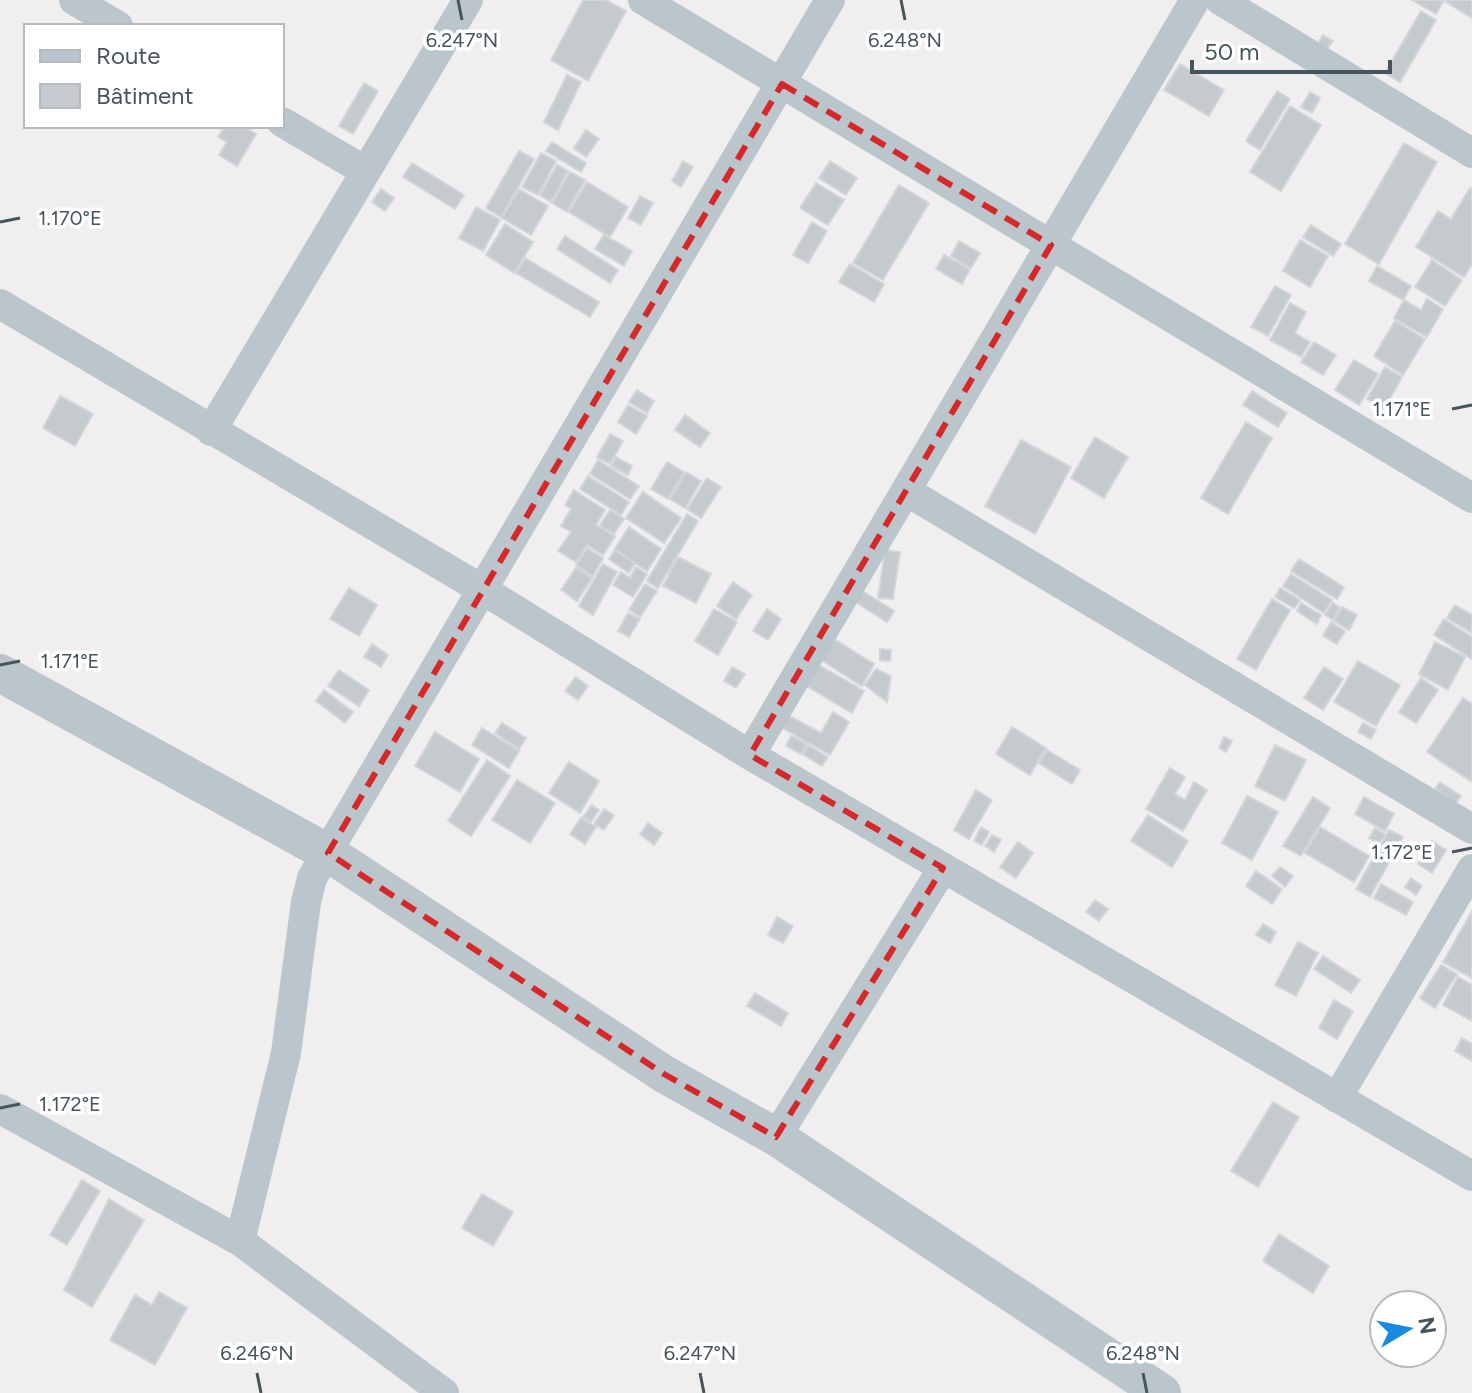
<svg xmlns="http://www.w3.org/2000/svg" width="1472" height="1393" font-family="Figtree,sans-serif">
<rect width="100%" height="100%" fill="#f1eeef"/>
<path fill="#c5cace" stroke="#d2d6da" stroke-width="2" d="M 583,0 L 606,0 L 626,11 L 588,81 L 551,60 Z
M 1412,0 L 1441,0 L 1443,2 L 1436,14 Z
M 1443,0 L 1472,0 L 1472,18 Z
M 1421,11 L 1436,20 L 1400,82 L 1385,73 Z
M 1323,35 L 1333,41 L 1327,49 L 1318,43 Z
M 1180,64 L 1224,90 L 1209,116 L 1164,90 Z
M 567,75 L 581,82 L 558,130 L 544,122 Z
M 364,83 L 378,91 L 353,134 L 339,126 Z
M 1277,91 L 1290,99 L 1260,150 L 1246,141 Z
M 1310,92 L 1320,98 L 1312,113 L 1301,107 Z
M 1290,106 L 1321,125 L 1281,191 L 1250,172 Z
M 225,126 L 243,126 L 256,134 L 237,166 L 219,155 L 227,142 L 218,137 Z
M 586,130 L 599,139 L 586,157 L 574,148 Z
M 552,142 L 586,163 L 581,172 L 546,151 Z
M 1404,143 L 1437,162 L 1379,264 L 1345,244 Z
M 519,151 L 534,159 L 501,217 L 486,208 Z
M 541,153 L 556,161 L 538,195 L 522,187 Z
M 683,161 L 693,167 L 681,187 L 672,181 Z
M 830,161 L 857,178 L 846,195 L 819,178 Z
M 412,163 L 464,195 L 455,209 L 403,177 Z
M 557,165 L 568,171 L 551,202 L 540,195 Z
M 570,172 L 585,180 L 567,212 L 552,203 Z
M 587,182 L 628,207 L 610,237 L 569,212 Z
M 816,183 L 844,200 L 828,225 L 800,208 Z
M 899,185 L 929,203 L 883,280 L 853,263 Z
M 1470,188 L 1472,189 L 1472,264 L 1464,277 L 1416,247 L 1438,211 L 1451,219 Z
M 381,189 L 394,198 L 385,211 L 372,202 Z
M 519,189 L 548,206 L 531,235 L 502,218 Z
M 640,196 L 653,203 L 641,225 L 628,218 Z
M 476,207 L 500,220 L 483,251 L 459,238 Z
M 812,222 L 827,231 L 808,263 L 793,255 Z
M 505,224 L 533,242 L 514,273 L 486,255 Z
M 1311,225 L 1341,244 L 1333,256 L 1303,237 Z
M 604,235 L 632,251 L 624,266 L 595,249 Z
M 565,236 L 618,270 L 610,283 L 557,249 Z
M 1300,240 L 1328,256 L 1310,287 L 1283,271 Z
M 959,241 L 980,253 L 971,268 L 951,256 Z
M 944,255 L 970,269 L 962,284 L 936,269 Z
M 525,258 L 599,302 L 590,317 L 516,273 Z
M 1432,260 L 1462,280 L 1445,306 L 1415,287 Z
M 850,264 L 884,284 L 874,302 L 839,282 Z
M 1377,266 L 1411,286 L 1403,300 L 1369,281 Z
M 1275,286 L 1291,295 L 1268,336 L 1251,327 Z
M 1427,299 L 1443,309 L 1427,337 L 1394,318 L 1404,300 L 1421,310 Z
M 1290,303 L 1306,312 L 1295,333 L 1310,342 L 1301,357 L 1270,340 Z
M 1395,321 L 1425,339 L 1403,375 L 1374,356 Z
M 1314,342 L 1336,355 L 1323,375 L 1301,362 Z
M 1354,360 L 1378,374 L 1359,405 L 1335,390 Z
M 1385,367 L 1402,377 L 1384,409 L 1367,399 Z
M 637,390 L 654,401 L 647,413 L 629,402 Z
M 1252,391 L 1287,413 L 1278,427 L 1243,405 Z
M 60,396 L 93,414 L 75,446 L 43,428 Z
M 628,405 L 647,416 L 636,434 L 618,422 Z
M 685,415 L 710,433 L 700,447 L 675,430 Z
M 1246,422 L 1272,438 L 1228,514 L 1201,498 Z
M 610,434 L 623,441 L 610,464 L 597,457 Z
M 1095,437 L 1128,457 L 1104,498 L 1071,478 Z
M 1021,440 L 1071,467 L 1035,534 L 985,506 Z
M 616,457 L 632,466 L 628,475 L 611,466 Z
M 598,460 L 639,486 L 630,499 L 590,474 Z
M 667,462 L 684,472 L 668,499 L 651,489 Z
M 686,472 L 701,481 L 685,508 L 670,499 Z
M 588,476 L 629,502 L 621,515 L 580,489 Z
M 707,478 L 721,487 L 701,518 L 687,509 Z
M 574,490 L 605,510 L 596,525 L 615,536 L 603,555 L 587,545 L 576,562 L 558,551 L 571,532 L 561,526 L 571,509 L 565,505 Z
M 643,492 L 681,518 L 664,543 L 626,518 Z
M 610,510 L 624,519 L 614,534 L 600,525 Z
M 687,514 L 698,521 L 658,588 L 647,581 Z
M 629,527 L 661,549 L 647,571 L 615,549 Z
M 587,548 L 603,558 L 593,576 L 576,566 Z
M 615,550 L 635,563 L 629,573 L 609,559 Z
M 885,550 L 900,552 L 893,599 L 878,598 Z
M 678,557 L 711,574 L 696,603 L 663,586 Z
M 1299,559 L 1344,587 L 1337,599 L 1291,571 Z
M 603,564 L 617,572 L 593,615 L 579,606 Z
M 636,567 L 647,574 L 633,597 L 613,585 L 621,572 L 630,578 Z
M 576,568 L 592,578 L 577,601 L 561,590 Z
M 1291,574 L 1332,600 L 1324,613 L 1283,586 Z
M 733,582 L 752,595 L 736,619 L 717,606 Z
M 645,584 L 657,591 L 640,617 L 629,610 Z
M 856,587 L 894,611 L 887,622 L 849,598 Z
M 349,588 L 377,605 L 359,636 L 330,619 Z
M 1280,588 L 1300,600 L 1294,608 L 1275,597 Z
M 1272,599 L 1290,610 L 1256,670 L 1237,659 Z
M 1301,603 L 1321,615 L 1317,624 L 1297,611 Z
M 1333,603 L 1340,608 L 1333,620 L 1325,615 Z
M 1455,605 L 1472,615 L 1472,633 L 1447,618 Z
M 1342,607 L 1357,615 L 1349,630 L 1334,621 Z
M 714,609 L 737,622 L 718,655 L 695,641 Z
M 767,609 L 781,619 L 768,640 L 753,631 Z
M 628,613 L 640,619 L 629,637 L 618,631 Z
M 1444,619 L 1472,637 L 1472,659 L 1434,635 Z
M 1331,622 L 1345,631 L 1337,644 L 1323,636 Z
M 831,637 L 874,664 L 862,686 L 818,658 Z
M 1435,642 L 1465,657 L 1448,690 L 1419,674 Z
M 372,644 L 388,655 L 381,667 L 364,657 Z
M 880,649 L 891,650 L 890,661 L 880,660 Z
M 1358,661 L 1400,685 L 1376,726 L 1334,702 Z
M 817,664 L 864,691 L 852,713 L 805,685 Z
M 732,667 L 745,674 L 736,688 L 724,681 Z
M 1324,667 L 1343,679 L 1323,710 L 1304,698 Z
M 876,669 L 891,676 L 887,702 L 865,685 Z
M 339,670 L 369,690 L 359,706 L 328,686 Z
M 576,677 L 588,686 L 578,700 L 565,691 Z
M 1421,678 L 1438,690 L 1416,723 L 1399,712 Z
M 324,690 L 353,712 L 345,723 L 316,701 Z
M 1463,698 L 1472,704 L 1472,782 L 1427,752 Z
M 833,712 L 849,722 L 830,755 L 777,725 L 784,713 L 821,733 Z
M 502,723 L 526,738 L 519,749 L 495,733 Z
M 1363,723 L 1376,730 L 1371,739 L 1358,732 Z
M 1012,727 L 1046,748 L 1030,775 L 996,754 Z
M 482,728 L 519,751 L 509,768 L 472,745 Z
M 435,732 L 479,759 L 460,792 L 415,766 Z
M 791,736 L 807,744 L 801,754 L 786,746 Z
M 1224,737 L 1232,741 L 1226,752 L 1219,748 Z
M 808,745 L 828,757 L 822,766 L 802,754 Z
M 1275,745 L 1306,760 L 1285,801 L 1255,786 Z
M 1047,750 L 1080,770 L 1072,784 L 1039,763 Z
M 487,760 L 510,776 L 471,836 L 448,821 Z
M 569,762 L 599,781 L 580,813 L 549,793 Z
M 1170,768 L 1185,777 L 1175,794 L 1185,800 L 1194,782 L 1207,790 L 1183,831 L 1146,809 Z
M 517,780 L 555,803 L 530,843 L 492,820 Z
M 1440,782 L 1461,796 L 1456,803 L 1435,789 Z
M 976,790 L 992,800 L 969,839 L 954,830 Z
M 1247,796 L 1278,812 L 1252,860 L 1222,843 Z
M 1313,797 L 1330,808 L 1301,856 L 1283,846 Z
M 1364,797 L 1394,814 L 1385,831 L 1355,814 Z
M 592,805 L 599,810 L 591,822 L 583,817 Z
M 604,809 L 614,815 L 604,830 L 594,824 Z
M 1148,815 L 1188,841 L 1172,867 L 1131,841 Z
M 581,818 L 596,827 L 585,844 L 570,834 Z
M 648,823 L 662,833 L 654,845 L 640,834 Z
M 981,827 L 989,832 L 982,845 L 974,841 Z
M 1320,827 L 1369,856 L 1354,882 L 1305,853 Z
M 1375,828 L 1385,834 L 1379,843 L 1369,838 Z
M 1389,830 L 1403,837 L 1370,897 L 1356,889 Z
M 992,835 L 1001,840 L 994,852 L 985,846 Z
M 1432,841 L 1446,850 L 1432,873 L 1418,864 Z
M 1018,842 L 1033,853 L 1016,878 L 1000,867 Z
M 1280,867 L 1293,876 L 1285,887 L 1272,876 Z
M 1256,871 L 1282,889 L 1272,904 L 1246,886 Z
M 1411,878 L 1422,886 L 1416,895 L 1405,887 Z
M 1381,884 L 1413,902 L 1406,915 L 1374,898 Z
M 1095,900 L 1108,909 L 1099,921 L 1086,912 Z
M 1472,911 L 1472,978 L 1443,962 Z
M 777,917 L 793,926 L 783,943 L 768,935 Z
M 1263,924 L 1276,932 L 1270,943 L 1256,935 Z
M 1298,942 L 1318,953 L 1296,996 L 1275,985 Z
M 1323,956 L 1360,980 L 1351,993 L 1314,969 Z
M 1441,965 L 1457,974 L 1435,1008 L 1420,998 Z
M 1458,977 L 1472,985 L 1472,1021 L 1443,1005 Z
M 755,993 L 788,1013 L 781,1026 L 747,1006 Z
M 1334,1000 L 1353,1011 L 1337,1039 L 1319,1028 Z
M 1462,1038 L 1472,1044 L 1472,1061 L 1455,1051 Z
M 1273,1102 L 1299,1117 L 1258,1187 L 1231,1171 Z
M 82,1180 L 100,1191 L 67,1245 L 50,1235 Z
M 482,1194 L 513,1212 L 493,1246 L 462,1228 Z
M 109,1199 L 144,1220 L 92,1307 L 64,1290 Z
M 1279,1234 L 1329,1266 L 1313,1293 L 1263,1261 Z
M 159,1292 L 187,1308 L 155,1365 L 110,1340 L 135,1295 L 152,1305 Z"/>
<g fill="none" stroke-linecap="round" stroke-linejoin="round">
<path stroke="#bac5cc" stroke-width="30" d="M 74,0 L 118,26
M 643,0 L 1472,498
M 1220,0 L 1472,153
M 282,122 L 365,171
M 0,304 L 483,590 L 750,755 L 1472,1176
M 211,431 L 468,0
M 906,491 L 1472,829
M 750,755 L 1195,0
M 1337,1098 L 1472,869
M 0,1109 L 240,1241 L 444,1393
M 776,1137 L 943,868
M 240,1241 L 286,1053 L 306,902 L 312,878 L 830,0"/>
<path stroke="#bac5cc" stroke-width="38" d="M 0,673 L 328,853 L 664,1074 L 776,1137 L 1162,1393"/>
</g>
<path fill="none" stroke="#d62828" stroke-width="6" stroke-dasharray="16 10" stroke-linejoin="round" d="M 782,84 L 1051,245 L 750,755 L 943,868 L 776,1137 L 664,1074 L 328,853 Z"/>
<path fill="none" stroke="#46555c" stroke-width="3" d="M 458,0 L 462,20M 901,0 L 905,20M 0,222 L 20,218M 1452,409 L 1472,405M 0,665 L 20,661M 1452,852 L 1472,848M 0,1108 L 20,1104M 257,1373 L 261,1393M 700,1373 L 704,1393M 1143,1373 L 1147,1393"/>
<g font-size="20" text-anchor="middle" fill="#46555c" stroke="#fff" stroke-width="7" stroke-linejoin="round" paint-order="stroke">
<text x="462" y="47">6.247°N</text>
<text x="905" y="47">6.248°N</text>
<text x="70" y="225">1.170°E</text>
<text x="1402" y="416">1.171°E</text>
<text x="70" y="668">1.171°E</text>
<text x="1402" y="859">1.172°E</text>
<text x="70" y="1111">1.172°E</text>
<text x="257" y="1360">6.246°N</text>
<text x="700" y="1360">6.247°N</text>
<text x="1143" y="1360">6.248°N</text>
</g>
<rect x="24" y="24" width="260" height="104" fill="#ffffff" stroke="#b5bbbe" stroke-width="2"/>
<rect x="40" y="50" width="40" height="12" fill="#bac5cc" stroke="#b5bbbe" stroke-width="2"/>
<text x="96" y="64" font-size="24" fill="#46555c">Route</text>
<rect x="40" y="84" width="40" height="24" fill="#c5cace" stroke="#b5bbbe" stroke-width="2"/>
<text x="96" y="104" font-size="24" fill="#46555c">Bâtiment</text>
<g transform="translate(1408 1329) rotate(80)"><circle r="38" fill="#ffffff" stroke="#b5bbbe" stroke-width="2"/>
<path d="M0-6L14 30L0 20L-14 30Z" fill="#178ae2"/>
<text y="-12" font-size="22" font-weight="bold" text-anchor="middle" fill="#46555c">N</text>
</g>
<path d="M1192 60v12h198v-12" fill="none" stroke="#46555c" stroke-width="4"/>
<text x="1204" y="60" font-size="24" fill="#46555c" stroke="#ffffff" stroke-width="6" paint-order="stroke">50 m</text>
</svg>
